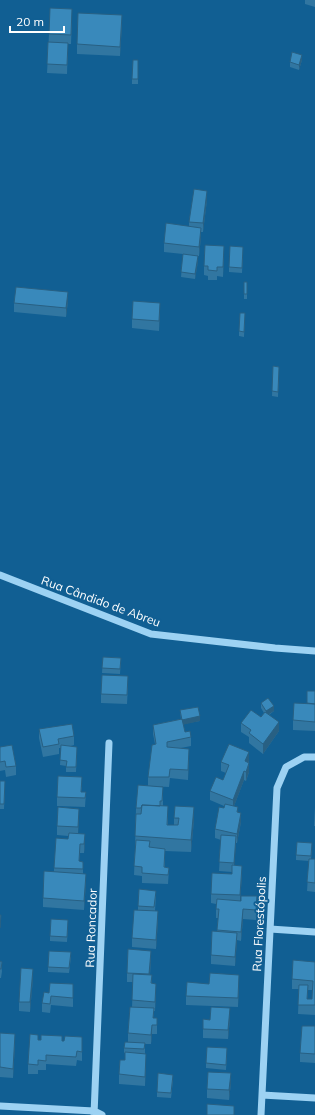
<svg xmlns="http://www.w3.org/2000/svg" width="315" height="1115" font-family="Mulish,sans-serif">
<rect width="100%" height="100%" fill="#115f93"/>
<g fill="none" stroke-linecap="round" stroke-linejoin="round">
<path stroke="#9dd2f3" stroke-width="7" d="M 0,575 L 151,634 L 275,648 L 315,651
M 270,929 L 315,932
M 262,1095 L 315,1098
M 0,1106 L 94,1111 L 102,1115
M 94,1115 L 109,743
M 261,1115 L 277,788 L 286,767 L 304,757 L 315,757"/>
</g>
<path fill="#3176a1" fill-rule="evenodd" d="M 305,0 L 315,0 L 315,7 L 305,4 Z
M 72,19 L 71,44 L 68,44 L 67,74 L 47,73 L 49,34 Z
M 122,24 L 120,56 L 77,54 L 77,44 Z
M 138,60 L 138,84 L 132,84 L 132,79 Z
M 302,60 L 299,70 L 290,67 L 290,62 Z
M 207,200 L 203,232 L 201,232 L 201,237 L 199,256 L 198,256 L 198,261 L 195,279 L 181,277 L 183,254 L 164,252 L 164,243 L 189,226 L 189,222 Z
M 243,252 L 242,273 L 229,272 L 229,267 Z
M 224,255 L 223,277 L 217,276 L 217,280 L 208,280 L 208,276 L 204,275 L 204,266 Z
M 244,282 L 247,282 L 247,299 L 244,299 Z
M 68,301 L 66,317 L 14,312 L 14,303 Z
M 160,313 L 159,331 L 132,328 L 132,319 Z
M 245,313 L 244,337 L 239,336 L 239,331 Z
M 273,366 L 279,367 L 278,397 L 272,396 Z
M 103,657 L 121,658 L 120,674 L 102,673 Z
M 128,685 L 127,704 L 101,703 L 101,694 Z
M 315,691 L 315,731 L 293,730 L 293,720 L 307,704 Z
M 261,703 L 274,711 L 269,715 L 279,731 L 263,754 L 249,743 L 249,737 L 241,732 L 241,723 L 261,717 L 264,713 L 261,708 Z
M 180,710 L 200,721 L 183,724 L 185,732 L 191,737 L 191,746 L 181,748 L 189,758 L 188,780 L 170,778 L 169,787 L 148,786 L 148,777 L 155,744 L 153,734 L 153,725 L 181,719 Z
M 39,729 L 74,736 L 74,745 L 71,746 L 77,751 L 76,772 L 66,772 L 66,766 L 60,765 L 61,748 L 59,748 L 59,754 L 43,757 L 39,738 Z
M 0,747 L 16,766 L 16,775 L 6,777 L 5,770 L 0,771 Z
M 249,761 L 249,772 L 246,781 L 244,780 L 234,806 L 238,812 L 241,822 L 237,843 L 236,843 L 234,865 L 242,875 L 240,901 L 257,906 L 256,920 L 243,919 L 241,941 L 237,940 L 235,966 L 211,964 L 211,955 L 217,932 L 218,918 L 216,918 L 216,904 L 211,903 L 211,894 L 232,874 L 232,872 L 219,871 L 221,840 L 215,838 L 215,829 L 224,808 L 224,806 L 210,800 L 210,791 L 223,780 L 226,773 L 221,771 L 221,762 Z
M 0,781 L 5,786 L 4,809 L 0,809 Z
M 82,787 L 81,792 L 86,792 L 85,807 L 57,806 L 57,797 Z
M 163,796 L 163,806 L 168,819 L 168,825 L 174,825 L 174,818 L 194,820 L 191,852 L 165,851 L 165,867 L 169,868 L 168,884 L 142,883 L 142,876 L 134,875 L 135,849 L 136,808 Z
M 315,807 L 315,826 L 314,826 Z
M 79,818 L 78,834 L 85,843 L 84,853 L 80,853 L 79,861 L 83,862 L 83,874 L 86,883 L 84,910 L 43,907 L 43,898 L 54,872 L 54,868 L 68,839 L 68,836 L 57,835 L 57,826 Z
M 312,848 L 311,859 L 315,859 L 315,892 L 307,891 L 309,861 L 296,860 L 296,855 Z
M 156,896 L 155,911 L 158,921 L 156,949 L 132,947 L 132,938 L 138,910 L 138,906 Z
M 68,925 L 67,942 L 50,941 L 50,936 Z
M 71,957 L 69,973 L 48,972 L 48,967 Z
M 151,960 L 150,975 L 152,983 L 156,993 L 155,1011 L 154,1011 L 153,1018 L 157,1018 L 157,1034 L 152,1034 L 151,1044 L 145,1044 L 145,1054 L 146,1063 L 145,1086 L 119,1084 L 119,1074 L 125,1060 L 125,1053 L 124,1053 L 124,1048 L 128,1042 L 128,1033 L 132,1007 L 133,982 L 127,982 L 127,973 Z
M 0,961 L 2,971 L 1,978 L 0,978 Z
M 315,962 L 315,1015 L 298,1014 L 299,989 L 292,989 L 292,979 ZM 308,990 L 312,990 L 312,999 L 307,999 Z
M 33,978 L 30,1012 L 19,1011 L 19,1002 Z
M 209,984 L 239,984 L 238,1007 L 186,1005 L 186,996 Z
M 49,993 L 73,993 L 73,1007 L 51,1005 L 50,1013 L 42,1012 L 42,1003 Z
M 230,1018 L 228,1039 L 203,1038 L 203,1029 L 210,1020 Z
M 315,1026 L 315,1063 L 300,1062 L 300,1053 Z
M 0,1033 L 15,1043 L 13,1078 L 0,1077 Z
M 38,1040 L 62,1041 L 82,1046 L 82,1061 L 77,1060 L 76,1066 L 46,1064 L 46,1070 L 38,1070 L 38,1074 L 28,1074 L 28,1064 Z
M 227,1053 L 226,1070 L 206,1068 L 206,1063 Z
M 173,1080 L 171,1098 L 157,1097 L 157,1092 Z
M 231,1083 L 229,1100 L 207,1098 L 207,1089 Z"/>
<path fill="#286083" d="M 122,15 L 122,24 L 120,56 L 120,47 Z
M 302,55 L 302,60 L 299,70 L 299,65 Z
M 207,191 L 207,200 L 203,232 L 203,223 Z
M 201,228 L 201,237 L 199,256 L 199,247 Z
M 224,246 L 224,255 L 223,277 L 223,267 Z
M 198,256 L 198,261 L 195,279 L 195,274 Z
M 68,292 L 68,301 L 66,317 L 66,308 Z
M 160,303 L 160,313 L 159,331 L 159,321 Z
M 274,706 L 274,711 L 266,716 L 266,711 Z
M 200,716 L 200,721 L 182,725 L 182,720 Z
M 279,722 L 279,731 L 263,754 L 263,744 Z
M 189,749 L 189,758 L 188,780 L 188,770 Z
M 249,752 L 249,761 L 245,770 L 245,761 Z
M 249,763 L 249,772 L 246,781 L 246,772 Z
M 244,771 L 244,780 L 233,809 L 233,800 Z
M 194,807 L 194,820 L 191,852 L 191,840 Z
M 79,809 L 79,818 L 78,836 L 78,827 Z
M 241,813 L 241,822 L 237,843 L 237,834 Z
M 85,834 L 85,843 L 84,853 L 84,844 Z
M 236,836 L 236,845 L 234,872 L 234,863 Z
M 242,866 L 242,875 L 240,904 L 240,895 Z
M 86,874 L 86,883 L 84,910 L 84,901 Z
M 243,909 L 243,919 L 241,941 L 241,932 Z
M 158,911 L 158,921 L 156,949 L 156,940 Z
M 237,933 L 237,942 L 235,966 L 235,957 Z
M 151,951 L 151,960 L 149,984 L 149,974 Z
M 33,969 L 33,978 L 30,1012 L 30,1002 Z
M 239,975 L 239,984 L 238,1007 L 238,998 Z
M 156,984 L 156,993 L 155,1011 L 155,1002 Z
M 230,1008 L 230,1018 L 228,1039 L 228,1030 Z
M 152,1025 L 152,1034 L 151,1044 L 151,1035 Z
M 15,1034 L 15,1043 L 13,1078 L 13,1069 Z
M 146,1054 L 146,1063 L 145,1086 L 145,1077 Z
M 231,1073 L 231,1083 L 229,1100 L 229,1090 Z"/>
<path fill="#3989bb" stroke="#286083" d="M 50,8 L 72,9 L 71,35 L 49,34 Z
M 78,13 L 122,15 L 120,47 L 77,44 Z
M 48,42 L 68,43 L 67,65 L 47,64 Z
M 292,52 L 302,55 L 299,65 L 290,62 Z
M 133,60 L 138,60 L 138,79 L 132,79 Z
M 194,189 L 207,191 L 203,223 L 189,222 Z
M 166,223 L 201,228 L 199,247 L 164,243 Z
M 205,245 L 224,246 L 223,267 L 217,267 L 217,271 L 208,270 L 208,266 L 204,266 Z
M 230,246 L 243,247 L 242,268 L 229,267 Z
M 183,254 L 198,256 L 195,274 L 181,272 Z
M 244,282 L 247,282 L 247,294 L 244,294 Z
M 16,287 L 68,292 L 66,308 L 14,303 Z
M 133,301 L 160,303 L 159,321 L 132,319 Z
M 240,313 L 245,313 L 244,332 L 239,331 Z
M 273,366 L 279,367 L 278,392 L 272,391 Z
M 103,657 L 121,658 L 120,669 L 102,668 Z
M 102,675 L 128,676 L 127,695 L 101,694 Z
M 307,691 L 315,691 L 315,704 L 307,703 Z
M 268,698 L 274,706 L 266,711 L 261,703 Z
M 294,703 L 315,704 L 315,722 L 293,720 Z
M 198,707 L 200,716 L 182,720 L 180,710 Z
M 251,710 L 261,717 L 265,712 L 279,722 L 263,744 L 249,733 L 251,730 L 241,723 Z
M 182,719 L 185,732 L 190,731 L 191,737 L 167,742 L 167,747 L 189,749 L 188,770 L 170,769 L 169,777 L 148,777 L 152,745 L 156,744 L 153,725 Z
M 72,724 L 74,736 L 58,739 L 59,744 L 43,747 L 39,729 Z
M 229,744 L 249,752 L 245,761 L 249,763 L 246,772 L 244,771 L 233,800 L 210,791 L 216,777 L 223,780 L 229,765 L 221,762 Z
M 12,745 L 16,766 L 6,767 L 5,761 L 0,762 L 0,747 Z
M 61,745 L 77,747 L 76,767 L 66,767 L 67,761 L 60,760 Z
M 58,776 L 82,777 L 81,792 L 86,792 L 85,798 L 57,797 Z
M 0,781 L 5,781 L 4,804 L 0,804 Z
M 138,785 L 163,787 L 162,801 L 160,801 L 160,806 L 142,805 L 141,808 L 136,808 Z
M 225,804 L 238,807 L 237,812 L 241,813 L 237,834 L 215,829 L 219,807 L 224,808 Z
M 142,805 L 168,806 L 167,825 L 178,825 L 179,818 L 174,818 L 175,806 L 194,807 L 191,840 L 135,836 L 136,814 L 141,814 Z
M 58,807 L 79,809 L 78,827 L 57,826 Z
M 69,833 L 85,834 L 84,844 L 80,844 L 79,861 L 83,862 L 83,869 L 54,868 L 56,838 L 68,839 Z
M 221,835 L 236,836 L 234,863 L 219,862 Z
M 136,840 L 150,841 L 149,847 L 165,849 L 164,867 L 169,868 L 168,875 L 142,873 L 142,867 L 134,866 Z
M 297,842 L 312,843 L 311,856 L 296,855 Z
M 309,859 L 315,859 L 315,883 L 307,882 Z
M 232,865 L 242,866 L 240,895 L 211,894 L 212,873 L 232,874 Z
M 44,871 L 86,874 L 84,901 L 43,898 Z
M 139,889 L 156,891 L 154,907 L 138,906 Z
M 241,896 L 257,896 L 256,910 L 243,909 L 241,932 L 217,930 L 219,909 L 216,909 L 217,899 L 241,901 Z
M 134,910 L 158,911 L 156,940 L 132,938 Z
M 0,915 L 1,915 L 0,928 Z
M 51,919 L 68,920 L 67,937 L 50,936 Z
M 212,931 L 237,933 L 235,957 L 211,955 Z
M 128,949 L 151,951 L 149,974 L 127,973 Z
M 49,951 L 71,952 L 69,968 L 48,967 Z
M 293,960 L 315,962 L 315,1005 L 298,1005 L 299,985 L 308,985 L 307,999 L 312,999 L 313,981 L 292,979 Z
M 0,961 L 2,962 L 1,969 L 0,969 Z
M 21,968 L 33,969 L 30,1002 L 19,1002 Z
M 210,973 L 239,975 L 238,998 L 186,996 L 187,982 L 209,984 Z
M 133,974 L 152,975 L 151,983 L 156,984 L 155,1002 L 132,1000 Z
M 50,983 L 73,984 L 73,998 L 51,996 L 50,1004 L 42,1003 L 44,992 L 49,993 Z
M 130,1007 L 154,1008 L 153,1018 L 157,1018 L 157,1025 L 152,1025 L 151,1035 L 128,1033 Z
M 211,1007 L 230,1008 L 228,1030 L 203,1029 L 203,1019 L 210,1020 Z
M 302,1026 L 315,1026 L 315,1054 L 300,1053 Z
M 0,1033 L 15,1034 L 13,1069 L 0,1067 Z
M 30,1034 L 38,1035 L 38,1040 L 41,1040 L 41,1035 L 62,1036 L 62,1041 L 64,1041 L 65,1036 L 82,1037 L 82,1052 L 77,1051 L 76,1057 L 46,1055 L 46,1061 L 38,1060 L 38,1065 L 28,1064 Z
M 125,1042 L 145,1043 L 144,1049 L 124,1048 Z
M 207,1047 L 227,1048 L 226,1065 L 206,1063 Z
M 125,1052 L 146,1054 L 145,1077 L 119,1074 L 120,1060 L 125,1060 Z
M 208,1072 L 231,1073 L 229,1090 L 207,1089 Z
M 158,1073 L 173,1075 L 171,1093 L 157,1092 Z
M 207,1104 L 234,1106 L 234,1115 L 207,1115 Z"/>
<g text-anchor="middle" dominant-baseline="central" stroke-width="4" stroke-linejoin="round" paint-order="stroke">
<g font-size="12" fill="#fff" stroke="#115f93">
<text transform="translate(101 601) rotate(20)">Rua Cândido de Abreu</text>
<text transform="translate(259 924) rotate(-87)">Rua Florestópolis</text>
<text transform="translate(91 928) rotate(-88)">Rua Roncador</text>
</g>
</g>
<path d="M10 26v6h54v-6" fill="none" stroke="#ffffff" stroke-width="2"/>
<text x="16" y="26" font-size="12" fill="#ffffff" stroke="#115f93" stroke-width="3" paint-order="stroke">20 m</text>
</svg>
